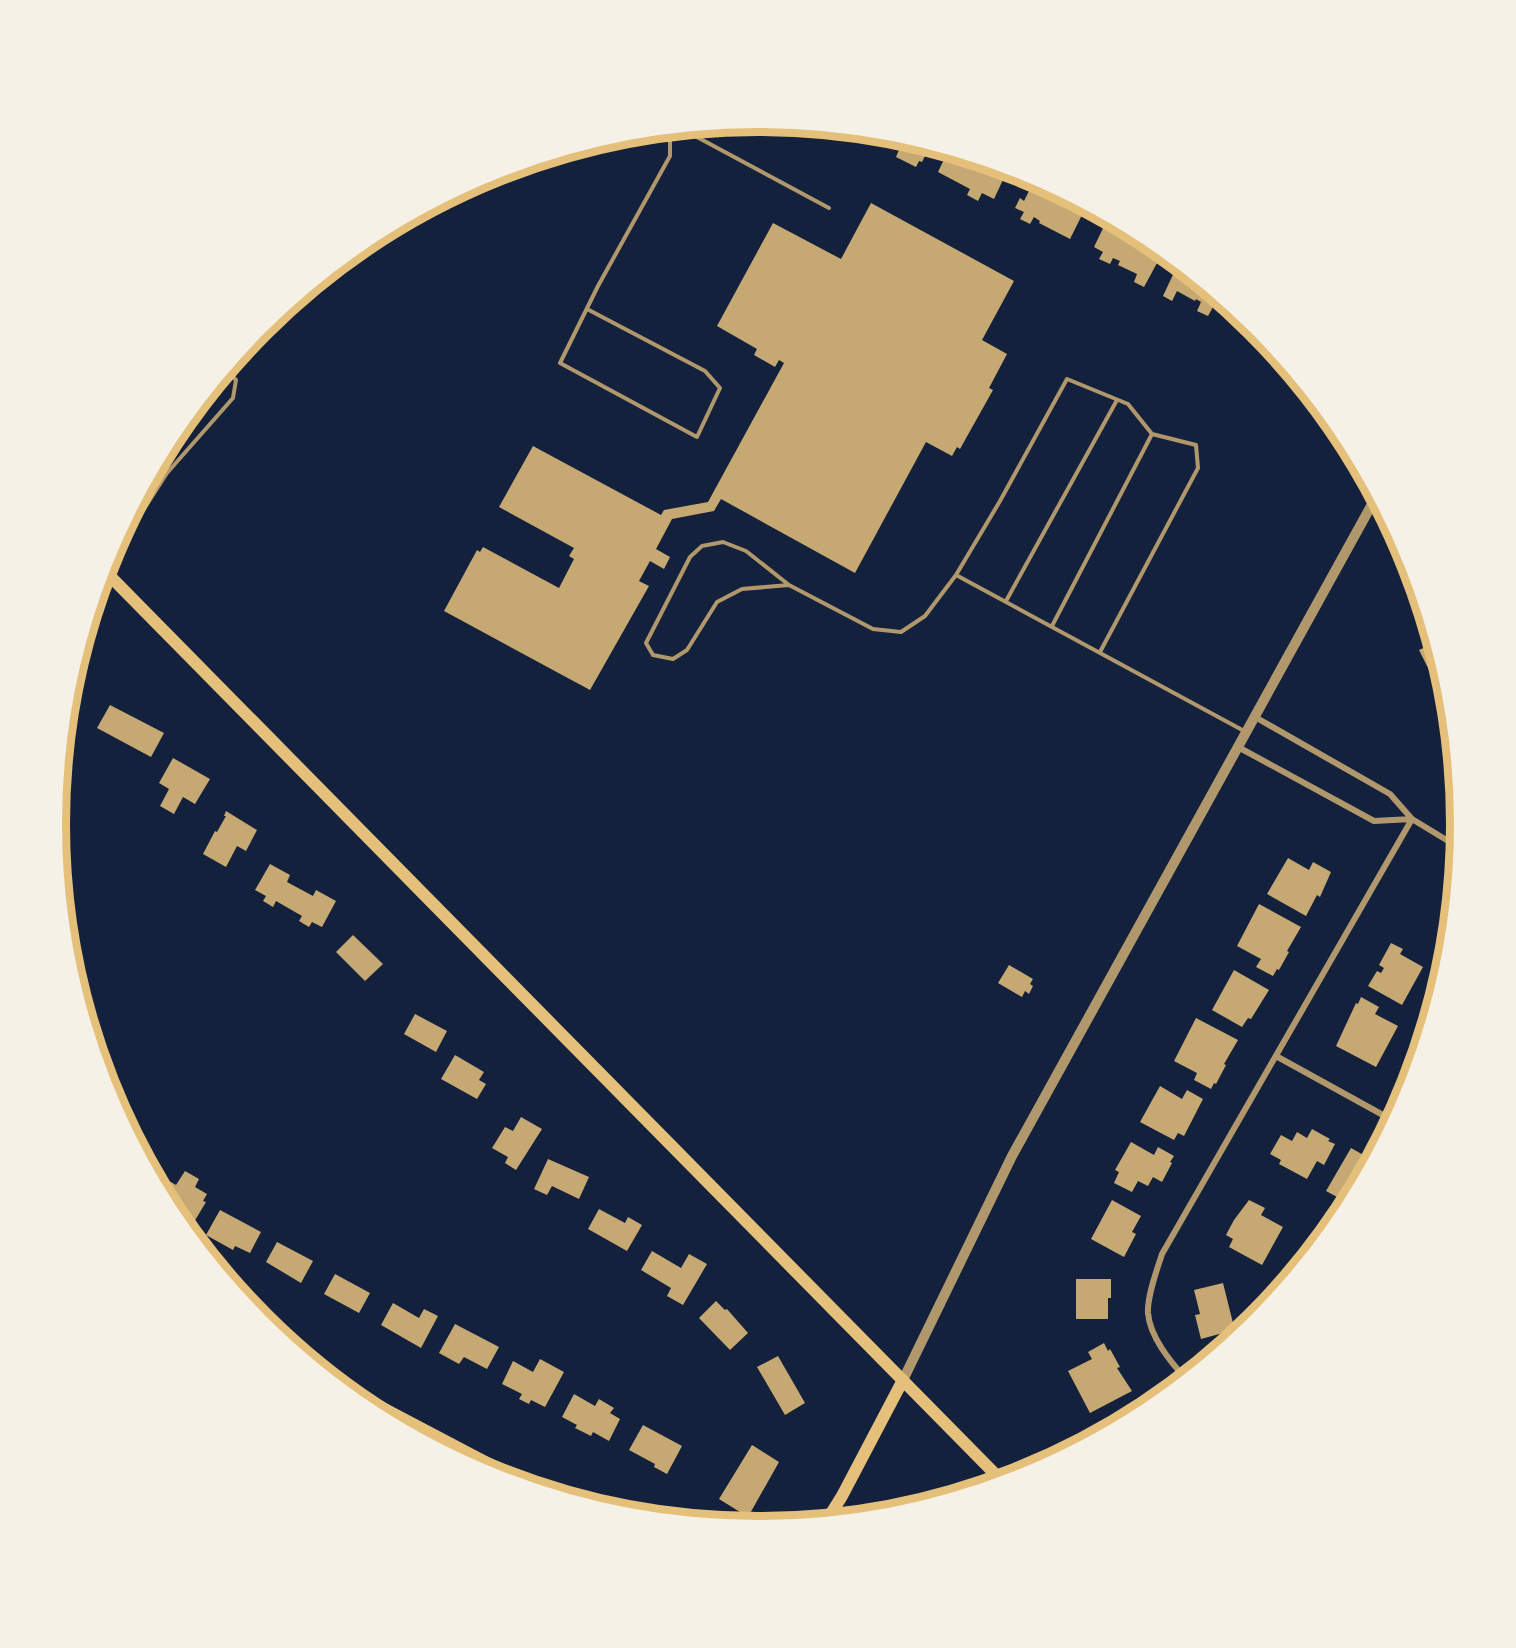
<svg xmlns="http://www.w3.org/2000/svg" width="1516" height="1648" font-family="Merriweather,serif">
<rect width="100%" height="100%" fill="#14213d"/>
<path fill="#c6a872" d="M 824,128 L 851,131 L 847,139 Z
M 867,132 L 895,135 L 930,146 L 922,162 L 919,161 L 916,167 L 896,157 L 899,150 L 865,135 Z
M 948,151 L 1008,169 L 994,199 L 982,193 L 978,201 L 967,195 L 970,189 L 938,172 Z
M 1035,179 L 1086,207 L 1070,239 L 1039,223 L 1040,221 L 1034,217 L 1030,224 L 1020,219 L 1024,212 L 1015,208 L 1020,198 L 1024,201 Z
M 871,203 L 1014,281 L 982,340 L 1007,354 L 989,388 L 993,390 L 960,449 L 957,447 L 952,456 L 926,442 L 855,573 L 721,499 L 714,511 L 672,519 L 656,549 L 670,557 L 664,569 L 650,561 L 639,581 L 649,586 L 590,690 L 444,611 L 477,550 L 480,552 L 483,547 L 559,588 L 574,559 L 569,556 L 574,548 L 499,507 L 533,446 L 661,515 L 664,510 L 708,502 L 784,363 L 779,360 L 775,367 L 754,355 L 757,349 L 717,326 L 773,223 L 841,259 Z
M 1108,218 L 1149,240 L 1163,252 L 1144,287 L 1134,282 L 1137,274 L 1118,265 L 1120,261 L 1113,258 L 1110,264 L 1099,259 L 1103,252 L 1094,247 Z
M 1178,264 L 1225,303 L 1221,311 L 1213,307 L 1208,316 L 1197,311 L 1201,302 L 1196,299 L 1195,301 L 1177,291 L 1172,301 L 1163,296 Z
M 1242,317 L 1255,328 L 1261,335 L 1239,323 Z
M 1434,643 L 1447,687 L 1449,710 L 1419,650 Z
M 73,673 L 85,679 L 69,708 L 67,707 L 69,687 Z
M 110,705 L 164,733 L 151,757 L 97,728 Z
M 173,758 L 210,779 L 195,804 L 183,797 L 174,814 L 160,806 L 169,789 L 159,783 Z
M 226,811 L 257,830 L 246,851 L 237,846 L 226,867 L 203,854 L 215,831 L 217,832 L 226,816 L 224,816 Z
M 1288,858 L 1309,870 L 1313,862 L 1331,872 L 1320,897 L 1317,895 L 1306,916 L 1267,894 Z
M 270,864 L 290,875 L 287,882 L 313,896 L 316,890 L 336,901 L 322,927 L 312,922 L 309,927 L 299,921 L 302,916 L 276,901 L 273,907 L 263,901 L 266,896 L 255,890 Z
M 1259,904 L 1301,927 L 1287,951 L 1289,952 L 1279,970 L 1277,969 L 1273,976 L 1256,967 L 1261,959 L 1237,946 Z
M 353,935 L 383,964 L 365,981 L 336,952 Z
M 1391,943 L 1403,949 L 1400,954 L 1423,967 L 1402,1005 L 1368,986 L 1377,971 L 1381,973 L 1384,968 L 1379,965 Z
M 1009,965 L 1033,979 L 1030,984 L 1033,986 L 1029,994 L 1025,991 L 1022,997 L 998,983 Z
M 1234,970 L 1269,990 L 1251,1019 L 1248,1018 L 1242,1027 L 1212,1010 Z
M 1361,997 L 1379,1007 L 1375,1014 L 1398,1026 L 1376,1067 L 1336,1046 L 1356,1003 L 1358,1004 Z
M 415,1014 L 447,1031 L 436,1052 L 404,1034 Z
M 1196,1018 L 1238,1040 L 1224,1064 L 1226,1065 L 1216,1084 L 1214,1083 L 1211,1089 L 1194,1080 L 1197,1073 L 1174,1061 Z
M 455,1055 L 484,1072 L 479,1080 L 486,1084 L 477,1099 L 441,1079 Z
M 1160,1086 L 1182,1099 L 1187,1090 L 1203,1099 L 1184,1136 L 1178,1133 L 1174,1140 L 1140,1122 Z
M 521,1117 L 542,1129 L 516,1170 L 505,1163 L 508,1157 L 492,1148 L 505,1127 L 513,1131 Z
M 1312,1129 L 1330,1139 L 1328,1141 L 1335,1144 L 1324,1165 L 1317,1161 L 1307,1179 L 1279,1164 L 1281,1160 L 1270,1154 L 1281,1135 L 1292,1141 L 1297,1132 L 1307,1138 Z
M 1131,1142 L 1154,1155 L 1158,1147 L 1174,1156 L 1170,1162 L 1172,1163 L 1162,1182 L 1153,1177 L 1148,1186 L 1138,1181 L 1132,1192 L 1114,1183 L 1119,1172 L 1115,1170 Z
M 1351,1148 L 1367,1157 L 1365,1160 L 1370,1163 L 1348,1203 L 1326,1191 Z
M 548,1159 L 589,1177 L 579,1199 L 552,1186 L 547,1195 L 534,1189 Z
M 185,1171 L 199,1179 L 195,1187 L 207,1194 L 203,1201 L 206,1202 L 194,1222 L 172,1211 L 158,1185 L 162,1177 L 176,1185 Z
M 1112,1200 L 1141,1216 L 1132,1232 L 1136,1234 L 1124,1257 L 1091,1239 Z
M 1249,1200 L 1265,1208 L 1261,1215 L 1283,1227 L 1262,1265 L 1229,1247 L 1233,1239 L 1226,1235 L 1234,1220 Z
M 599,1209 L 625,1223 L 628,1217 L 642,1225 L 627,1251 L 588,1229 Z
M 220,1210 L 261,1232 L 250,1253 L 235,1246 L 233,1250 L 206,1235 Z
M 277,1242 L 313,1261 L 301,1283 L 266,1262 Z
M 652,1251 L 681,1268 L 689,1254 L 707,1264 L 683,1305 L 667,1296 L 671,1288 L 641,1270 Z
M 335,1274 L 370,1293 L 359,1313 L 324,1294 Z
M 1076,1279 L 1111,1279 L 1111,1298 L 1108,1298 L 1108,1319 L 1076,1319 Z
M 1223,1283 L 1236,1335 L 1224,1338 L 1223,1333 L 1201,1339 L 1195,1315 L 1200,1314 L 1194,1290 Z
M 716,1301 L 725,1310 L 727,1309 L 748,1333 L 730,1350 L 699,1318 Z
M 393,1303 L 419,1318 L 424,1309 L 438,1316 L 421,1348 L 381,1325 Z
M 455,1324 L 499,1347 L 487,1369 L 464,1357 L 459,1364 L 439,1353 Z
M 1104,1343 L 1108,1351 L 1110,1349 L 1120,1367 L 1117,1368 L 1132,1391 L 1090,1413 L 1068,1371 L 1092,1359 L 1088,1352 Z
M 778,1356 L 805,1403 L 785,1415 L 757,1367 Z
M 540,1359 L 564,1372 L 545,1407 L 531,1400 L 529,1404 L 519,1399 L 522,1394 L 502,1384 L 513,1361 L 533,1372 Z
M 574,1394 L 595,1406 L 599,1399 L 614,1408 L 610,1413 L 620,1419 L 609,1441 L 593,1432 L 591,1436 L 575,1428 L 577,1425 L 562,1417 Z
M 1143,1399 L 1151,1406 L 1127,1420 L 1131,1415 L 1129,1413 Z
M 643,1425 L 682,1446 L 667,1474 L 654,1467 L 655,1464 L 629,1450 Z
M 752,1445 L 779,1462 L 748,1517 L 719,1499 Z"/>
<g fill="none" stroke-linecap="round" stroke-linejoin="round">
<path stroke="#b1986c" stroke-width="4" d="M 682,129 L 829,208
M 587,309 L 705,371 L 720,388 L 697,437 L 560,363 L 598,286 L 670,156 L 670,130
M 156,467 L 167,473
M 105,570 L 167,473 L 233,398 L 236,380 L 226,370
M 956,575 L 1246,732
M 789,585 L 746,551 L 723,542 L 702,546 L 690,557 L 646,643 L 653,655 L 673,659 L 687,650 L 717,602 L 742,589 L 789,585 L 873,629 L 901,632 L 925,616 L 956,575 L 1000,501 L 1067,379 L 1128,404 L 1152,434 L 1052,626
M 1006,601 L 1117,400
M 1100,652 L 1198,468 L 1196,445 L 1152,434"/>
<path stroke="#b1986c" stroke-width="6" d="M 1238,747 L 1374,821 L 1412,819 L 1390,794 L 1255,717
M 1276,1056 L 1392,1120
M 1185,1378 C 1170,1361 1150,1337 1148,1313 C 1147,1296 1157,1270 1162,1254 L 1412,819 L 1458,847"/>
<path stroke="#b1986c" stroke-width="10" d="M 903,1380 L 1012,1156 L 1376,497"/>
<path stroke="#e5c07b" stroke-width="12" d="M 104,570 L 1002,1481
M 341,1386 L 531,1486
M 827,1520 L 842,1496 L 903,1380"/>
</g>
<path d="M0 0H1516V1648H0ZM66 824a692 692 0 1 1 1384 0a692 692 0 1 1-1384 0Z" fill="#f6f1e7" fill-rule="evenodd"/>
<path fill="none" stroke="#e5c07b" stroke-width="8" d="M66 824a692 692 0 1 1 1384 0a692 692 0 1 1-1384 0Z"/>
</svg>
